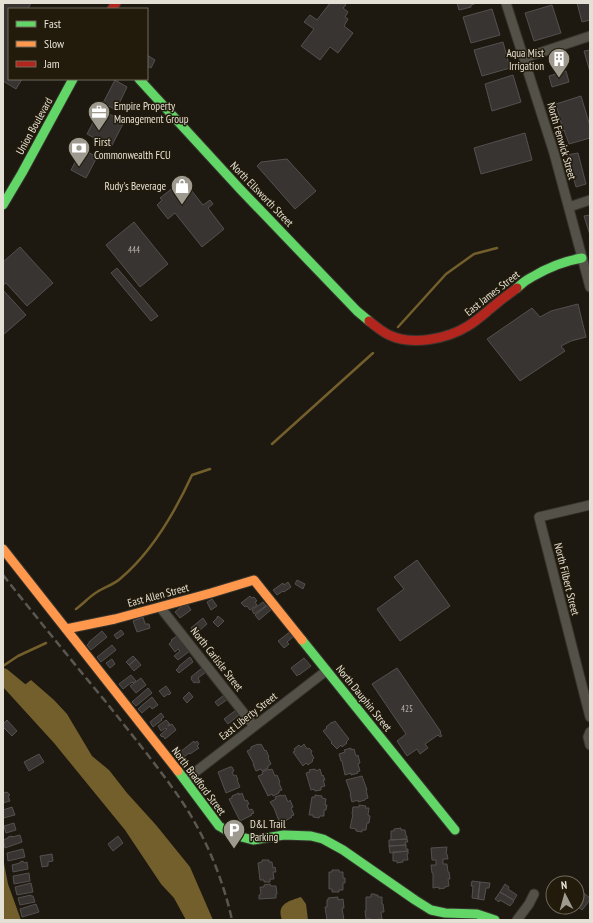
<svg xmlns="http://www.w3.org/2000/svg" width="593" height="923" font-family="'PT Sans Narrow',sans-serif">
<rect width="100%" height="100%" fill="#1d1910"/>
<path fill="#735f2c" d="M 3,670 L 18,690 L 31,680 L 54,700 L 67,714 L 92,756 L 109,770 L 127,793 L 156,825 L 190,867 L 213,920 L 186,920 L 174,898 L 161,884 L 125,830 L 54,743 L 3,687 Z
M 3,858 L 8,884 L 21,920 L 3,920 Z
M 301,897 L 306,904 L 308,920 L 282,920 C 276,904 289,901 301,897 Z"/>
<g fill="none" stroke-linecap="round" stroke-linejoin="round">
<path stroke="#735f2c" stroke-width="2.5" d="M 398,327 L 446,274 L 474,254 L 497,248
M 272,444 L 373,353
M 76,609 C 83,604 90,596 97,592 C 105,587 115,584 121,578 C 153,551 175,512 192,475 L 210,469
M 3,666 L 18,656 L 46,643"/>
<path stroke="#735f2c" stroke-width="14" d="M 3,675 L 26,694 L 34,699"/>
</g>
<path fill="#383432" stroke="#54504f" d="M 3,3 L 31,3 L 28,9 L 9,9 L 9,79 L 22,79 L 16,89 L 3,81 Z
M 330,3 L 343,3 L 346,5 L 343,8 L 348,12 L 345,17 L 348,19 L 344,26 L 353,33 L 338,53 L 330,47 L 320,60 L 301,46 L 314,29 L 304,22 L 310,15 L 317,20 Z
M 457,3 L 477,3 L 471,5 L 471,7 L 459,10 Z
M 577,3 L 590,3 L 590,20 L 582,22 Z
M 552,5 L 561,33 L 534,41 L 525,13 Z
M 492,9 L 500,35 L 471,43 L 463,17 Z
M 503,42 L 510,68 L 482,76 L 474,50 Z
M 590,50 L 590,72 L 584,51 Z
M 147,55 L 155,60 L 151,68 L 147,66 Z
M 566,71 L 569,82 L 552,87 L 549,76 Z
M 513,75 L 521,102 L 492,111 L 485,84 Z
M 115,80 L 127,87 L 116,110 L 103,103 Z
M 581,96 L 590,126 L 590,138 L 569,144 L 564,130 L 561,131 L 560,126 L 562,126 L 556,104 Z
M 100,109 L 124,122 L 111,147 L 87,134 Z
M 525,133 L 532,160 L 481,174 L 474,148 Z
M 82,149 L 97,157 L 86,178 L 71,170 Z
M 578,153 L 586,184 L 576,187 L 567,155 Z
M 287,159 L 316,191 L 295,209 L 257,166 L 261,162 Z
M 183,180 L 203,205 L 210,200 L 213,204 L 208,208 L 224,229 L 202,247 L 175,213 L 168,219 L 157,205 L 162,200 L 160,198 Z
M 590,215 L 590,235 L 584,216 Z
M 134,222 L 168,264 L 140,287 L 106,245 Z
M 20,247 L 53,283 L 27,306 L 6,283 L 3,285 L 3,262 Z
M 117,268 L 158,316 L 151,321 L 111,273 Z
M 3,290 L 26,315 L 3,335 Z
M 578,304 L 586,337 L 571,341 L 561,346 L 565,351 L 520,381 L 487,339 L 532,308 L 540,317 L 551,311 Z
M 417,560 L 450,606 L 400,641 L 377,609 L 404,589 L 394,577 Z
M 297,580 L 305,584 L 303,589 L 295,584 Z
M 288,582 L 291,587 L 284,592 L 283,591 L 277,595 L 273,590 L 283,583 L 284,585 Z
M 250,596 L 252,598 L 254,597 L 257,601 L 255,602 L 257,605 L 250,610 L 247,606 L 245,607 L 241,603 Z
M 212,599 L 217,606 L 211,610 L 207,602 Z
M 263,602 L 266,606 L 254,614 L 252,610 Z
M 184,604 L 187,604 L 191,610 L 180,618 L 175,612 Z
M 269,604 L 273,608 L 259,620 L 255,615 Z
M 218,616 L 224,621 L 218,627 L 213,622 L 217,618 L 217,617 Z
M 143,617 L 145,624 L 149,624 L 150,628 L 137,632 L 133,621 Z
M 203,618 L 207,624 L 199,631 L 197,629 L 194,632 L 191,628 Z
M 121,630 L 124,634 L 117,639 L 114,635 Z
M 102,631 L 107,637 L 91,650 L 87,645 L 89,643 L 89,642 Z
M 291,631 L 294,636 L 287,642 L 289,644 L 284,648 L 278,641 Z
M 177,636 L 183,644 L 185,643 L 191,650 L 178,660 L 174,656 L 180,651 L 178,649 L 175,652 L 169,644 L 172,641 L 171,640 Z
M 112,645 L 116,650 L 101,662 L 97,657 Z
M 133,656 L 136,659 L 129,665 L 126,662 Z
M 190,657 L 193,662 L 179,673 L 176,670 L 179,667 L 179,666 Z
M 304,658 L 311,666 L 299,675 L 299,674 L 297,676 L 291,668 Z
M 112,659 L 115,664 L 110,668 L 106,663 Z
M 136,659 L 141,665 L 134,671 L 129,665 Z
M 202,668 L 206,672 L 198,678 L 200,682 L 198,683 L 196,682 L 194,683 L 191,679 L 192,677 L 191,677 Z
M 397,668 L 441,732 L 440,733 L 442,736 L 440,737 L 438,735 L 425,744 L 428,748 L 420,754 L 417,749 L 407,756 L 397,741 L 406,734 L 372,684 Z
M 131,675 L 136,681 L 133,683 L 132,682 L 123,689 L 119,684 Z
M 141,678 L 146,685 L 136,693 L 130,686 Z
M 166,686 L 171,693 L 169,695 L 168,694 L 164,697 L 159,691 Z
M 148,688 L 152,693 L 136,706 L 132,702 Z
M 189,692 L 193,697 L 187,703 L 183,698 Z
M 224,695 L 228,699 L 218,706 L 215,702 Z
M 152,697 L 158,705 L 152,709 L 150,706 L 142,713 L 138,709 L 140,707 Z
M 236,710 L 239,715 L 228,724 L 224,719 Z
M 161,713 L 164,717 L 161,719 L 162,720 L 153,727 L 150,722 Z
M 7,720 L 17,731 L 12,736 L 3,727 L 3,724 Z
M 166,720 L 170,724 L 168,725 L 168,726 L 172,724 L 176,730 L 165,739 L 163,736 L 162,737 L 160,735 L 167,729 L 166,728 L 161,731 L 158,726 Z
M 335,721 L 349,739 L 346,742 L 347,743 L 342,747 L 341,745 L 337,749 L 331,743 L 332,742 L 323,731 L 327,728 L 326,727 L 332,722 L 332,723 Z
M 194,741 L 195,743 L 197,741 L 199,744 L 197,746 L 199,748 L 190,754 L 189,753 L 184,757 L 180,752 Z
M 258,744 L 258,745 L 261,744 L 265,751 L 266,750 L 269,757 L 268,758 L 271,764 L 268,766 L 268,768 L 262,771 L 261,769 L 256,771 L 253,764 L 254,764 L 247,751 L 251,749 L 251,747 Z
M 304,744 L 307,749 L 309,748 L 312,751 L 311,753 L 314,758 L 312,760 L 313,761 L 308,765 L 306,763 L 303,766 L 293,752 L 295,751 L 294,749 L 299,745 L 301,747 Z
M 351,748 L 351,750 L 354,749 L 356,756 L 358,755 L 360,763 L 358,764 L 360,771 L 357,772 L 358,773 L 351,775 L 351,773 L 345,775 L 342,761 L 341,761 L 339,754 L 345,752 L 344,750 Z
M 39,754 L 44,762 L 29,771 L 24,762 Z
M 230,767 L 232,767 L 234,771 L 232,772 L 234,776 L 236,775 L 238,780 L 237,780 L 240,787 L 226,793 L 218,772 Z
M 269,769 L 269,770 L 272,769 L 275,776 L 277,775 L 280,782 L 279,783 L 282,790 L 279,791 L 279,793 L 273,796 L 272,794 L 268,796 L 258,776 L 263,774 L 262,772 Z
M 315,769 L 316,771 L 320,769 L 322,776 L 323,775 L 325,780 L 323,780 L 325,786 L 321,787 L 321,790 L 315,791 L 314,789 L 311,790 L 306,773 L 310,772 L 309,770 Z
M 362,776 L 367,790 L 366,790 L 368,798 L 365,799 L 365,800 L 358,802 L 358,800 L 352,802 L 350,794 L 351,794 L 346,780 Z
M 7,792 L 10,795 L 8,796 L 10,801 L 3,803 L 3,793 Z
M 239,793 L 239,795 L 242,793 L 245,801 L 247,800 L 249,804 L 247,805 L 249,810 L 252,809 L 254,813 L 251,814 L 252,815 L 240,821 L 229,799 L 232,798 L 232,796 Z
M 281,795 L 282,796 L 285,795 L 288,802 L 290,800 L 293,807 L 291,808 L 294,815 L 291,816 L 292,817 L 285,821 L 284,819 L 279,821 L 274,808 L 270,802 L 276,799 L 275,797 Z
M 315,795 L 322,796 L 322,798 L 326,799 L 325,805 L 327,805 L 326,810 L 324,810 L 324,816 L 320,816 L 319,818 L 313,817 L 313,815 L 309,815 L 312,797 L 315,797 Z
M 359,805 L 366,806 L 365,808 L 369,808 L 368,815 L 370,816 L 369,823 L 367,823 L 366,830 L 362,830 L 362,832 L 356,831 L 356,829 L 350,828 L 353,814 L 352,814 L 353,807 L 359,807 Z
M 12,807 L 15,815 L 3,818 L 3,810 Z
M 14,823 L 16,830 L 6,833 L 4,826 Z
M 401,828 L 401,830 L 405,830 L 406,836 L 407,836 L 407,839 L 391,840 L 391,831 L 394,831 L 394,829 Z
M 20,835 L 22,842 L 5,848 L 3,840 L 8,838 L 8,837 L 12,836 L 12,837 Z
M 118,836 L 123,843 L 113,851 L 108,844 Z
M 407,839 L 408,842 L 405,842 L 406,845 L 389,846 L 389,840 Z
M 406,845 L 406,849 L 408,849 L 408,851 L 390,853 L 389,846 Z
M 447,847 L 446,854 L 447,854 L 448,859 L 443,859 L 443,864 L 447,864 L 448,872 L 449,872 L 450,879 L 448,879 L 449,886 L 445,887 L 445,888 L 439,889 L 439,887 L 433,888 L 433,873 L 432,873 L 431,865 L 436,865 L 436,860 L 432,860 L 431,848 Z
M 23,849 L 25,857 L 8,861 L 7,853 Z
M 408,851 L 408,854 L 407,854 L 408,860 L 403,860 L 403,862 L 397,863 L 397,861 L 393,861 L 393,852 Z
M 52,854 L 53,861 L 48,862 L 48,866 L 42,867 L 40,856 Z
M 262,860 L 269,860 L 269,862 L 272,862 L 273,868 L 275,867 L 276,872 L 273,872 L 274,879 L 270,879 L 270,882 L 264,882 L 264,880 L 260,880 L 258,863 L 262,862 Z
M 23,861 L 24,863 L 27,862 L 28,869 L 13,872 L 12,865 L 20,863 L 20,862 Z
M 332,870 L 339,870 L 339,872 L 343,872 L 343,878 L 345,878 L 345,883 L 343,883 L 343,890 L 339,890 L 339,892 L 332,892 L 332,889 L 329,889 L 329,872 L 332,872 Z
M 29,873 L 30,881 L 14,884 L 13,876 Z
M 472,881 L 480,882 L 478,899 L 472,898 L 473,886 L 471,886 Z
M 480,882 L 490,883 L 489,888 L 486,888 L 484,900 L 478,899 L 479,897 L 478,897 Z
M 31,883 L 33,892 L 17,895 L 15,887 Z
M 270,884 L 271,886 L 276,886 L 277,894 L 276,894 L 276,898 L 259,899 L 259,895 L 261,894 L 260,887 L 264,887 L 264,885 Z
M 505,884 L 509,887 L 508,889 L 517,895 L 514,900 L 500,892 Z
M 581,891 L 590,898 L 590,900 L 582,910 L 577,906 L 577,897 Z
M 500,892 L 513,900 L 514,901 L 510,906 L 500,900 L 499,902 L 495,899 Z
M 371,894 L 375,894 L 375,895 L 378,895 L 378,897 L 382,897 L 382,904 L 383,904 L 384,912 L 381,912 L 382,919 L 371,920 L 371,919 L 366,919 L 365,911 L 366,911 L 366,897 L 371,897 Z
M 31,895 L 31,896 L 33,896 L 35,902 L 20,905 L 18,898 Z
M 338,897 L 338,900 L 343,899 L 344,908 L 342,908 L 344,920 L 327,920 L 325,907 L 327,907 L 327,900 L 328,900 L 328,898 Z
M 36,904 L 39,912 L 22,917 L 20,909 Z"/>
<g fill="none" stroke-linecap="round" stroke-linejoin="round">
<g stroke="#37352e" stroke-width="11">
<path id="street" d="M 506,3 L 554,153 L 590,287
M 524,58 L 590,36
M 569,207 L 590,200
M 590,505 L 539,517 L 590,717
M 160,607 L 254,726
M 590,732 L 588,737 L 590,745
M 185,780 L 326,671
M 517,920 L 529,904 L 534,894"/>
</g>
<g stroke="#37352e" stroke-width="11">
<path id="fast" d="M 139,79 L 240,189 L 357,311 L 369,321
M 3,205 L 22,173 L 73,79
M 517,288 C 521,284 526,280 532,277 C 547,268 564,261 582,258
M 302,640 L 455,830
M 178,771 L 219,826 L 234,835 L 253,840 L 284,835 L 311,836 L 323,839 L 343,850 L 415,900 L 431,910 L 445,913 L 477,914 L 495,920"/>
</g>
<g stroke="#37352e" stroke-width="11">
<path id="slow" d="M 3,549 L 178,771
M 66,629 L 115,619 L 211,593 L 254,580 L 302,640"/>
</g>
<g stroke="#37352e" stroke-width="11">
<path id="jam" d="M 112,9 L 116,3
M 369,321 C 375,326 381,331 389,335 C 412,346 447,339 468,326 C 478,320 486,312 495,305 C 502,299 509,294 517,288"/>
</g>
<use href="#street" stroke="#545148" stroke-width="9"/>
<use href="#fast" stroke="#63d668" stroke-width="9"/>
<use href="#slow" stroke="#ff974d" stroke-width="9"/>
<use href="#jam" stroke="#b3261e" stroke-width="9"/>
<path stroke="#5a5751" stroke-width="2.5" stroke-dasharray="8 4" stroke-linecap="butt" d="M 3,575 C 37,618 71,660 106,702 C 132,735 160,769 183,803 C 206,838 223,879 232,920"/>
</g>
<defs>
<g id="building-pin" transform="scale(1.15)"><path d="M0 17L-7.5 6A9.5 9.5 0 1 1 7.5 6Z" fill="#9e9a90" stroke="#221b0b"/><path d="M-4-6H4V6H1V3H-1V6H-4ZM-2.5-4.3h1.7v1.8h-1.7ZM.8-4.3h1.7v1.8H.8ZM-2.5-1h1.7V.8h-1.7ZM.8-1h1.7V.8H.8Z" fill="#fff"/></g>
<g id="office-pin" transform="scale(1.15)"><path d="M0 17L-7.5 6A9.5 9.5 0 1 1 7.5 6Z" fill="#9e9a90" stroke="#221b0b"/><path d="M-6-3h4V-5.5h4V-3h4V5H-6ZM-1-4.5V-3h2v-1.5ZM-6 0V1H6V0Z" fill="#fff"/></g>
<g id="bank-pin" transform="scale(1.15)"><path d="M0 17L-7.5 6A9.5 9.5 0 1 1 7.5 6Z" fill="#9e9a90" stroke="#221b0b"/><path d="M-6-4H6V4H-6ZM0-2.3a2.3 2.3 0 1 0 0 4.6a2.3 2.3 0 1 0 0-4.6Z" fill="#fff"/></g>
<g id="shop-pin" transform="scale(1.15)"><path d="M0 17L-7.5 6A9.5 9.5 0 1 1 7.5 6Z" fill="#9e9a90" stroke="#221b0b"/><path d="M-5-2.5h2.3a2.7 3.5 0 0 1 5.4 0H5L5.5 6h-11ZM-1.5-2.5h3a1.5 2.3 0 0 0-3 0Z" fill="#fff"/></g>
<g id="parking-pin" transform="scale(1.15)"><path d="M0 17L-7.5 6A9.5 9.5 0 1 1 7.5 6Z" fill="#9e9a90" stroke="#221b0b"/><path d="M-3.5-5.5H1a3.5 3.5 0 0 1 0 7H-1V5.5H-3.5ZM-1-3.4V-.6H.8a1.4 1.4 0 0 0 0-2.8Z" fill="#fff"/></g>
</defs>
<g fill-rule="evenodd">
<use href="#building-pin" x="559" y="59"/>
<use href="#office-pin" x="99" y="112"/>
<use href="#bank-pin" x="79" y="148"/>
<use href="#shop-pin" x="182" y="186"/>
<use href="#parking-pin" x="234" y="830"/>
</g>
<g text-anchor="middle" dominant-baseline="central" stroke-width="3" stroke-linejoin="round" paint-order="stroke">
<g font-size="9" fill="#b9b5ac">
<text x="134" y="249">444</text>
<text x="407" y="708">425</text>
</g>
<g font-size="11" fill="#e4e0d5" stroke="#221b0b" text-anchor="start">
<text x="544" y="53" text-anchor="end">Aqua Mist<tspan x="544" dy="13">Irrigation</tspan></text>
<text x="114" y="106">Empire Property<tspan x="114" dy="13">Management Group</tspan></text>
<text x="94" y="142">First<tspan x="94" dy="13">Commonwealth FCU</tspan></text>
<text x="166" y="186" text-anchor="end">Rudy's Beverage</text>
<text x="250" y="824">D&amp;L Trail<tspan x="250" dy="13">Parking</tspan></text>
</g>
<g font-size="11" fill="#e4e0d5" stroke="#221b0b">
<text transform="translate(34 126) rotate(-61)">Union Boulevard</text>
<text transform="translate(562 141) rotate(74)">North Fenwick Street</text>
<text transform="translate(262 194) rotate(46)">North Ellsworth Street</text>
<text transform="translate(492 293) rotate(-38)">East James Street</text>
<text transform="translate(567 579) rotate(76)">North Filbert Street</text>
<text transform="translate(158 595) rotate(-15)">East Allen Street</text>
<text transform="translate(217 659) rotate(52)">North Carlisle Street</text>
<text transform="translate(364 698) rotate(51)">North Dauphin Street</text>
<text transform="translate(248 716) rotate(-38)">East Liberty Street</text>
<text transform="translate(199 781) rotate(53)">North Bradford Street</text>
</g>
</g>
<rect width="593" height="923" fill="none" stroke="#e4e0d5" stroke-width="8"/>
<rect x="8" y="8" width="140" height="72" fill="#221b0b" stroke="#706a5c"/>
<rect x="16" y="21" width="20" height="6" fill="#63d668" stroke="#706a5c"/>
<text x="44" y="28" font-size="12" fill="#e4e0d5">Fast</text>
<rect x="16" y="41" width="20" height="6" fill="#ff974d" stroke="#706a5c"/>
<text x="44" y="48" font-size="12" fill="#e4e0d5">Slow</text>
<rect x="16" y="61" width="20" height="6" fill="#b3261e" stroke="#706a5c"/>
<text x="44" y="68" font-size="12" fill="#e4e0d5">Jam</text>
<g transform="translate(565 895) rotate(354)"><circle r="19" fill="#221b0b" stroke="#706a5c"/>
<path d="M0-3L7 15L0 10L-7 15Z" fill="#9e9a90"/>
<text y="-6" font-size="11" font-weight="bold" text-anchor="middle" fill="#e4e0d5">N</text>
</g>
</svg>
